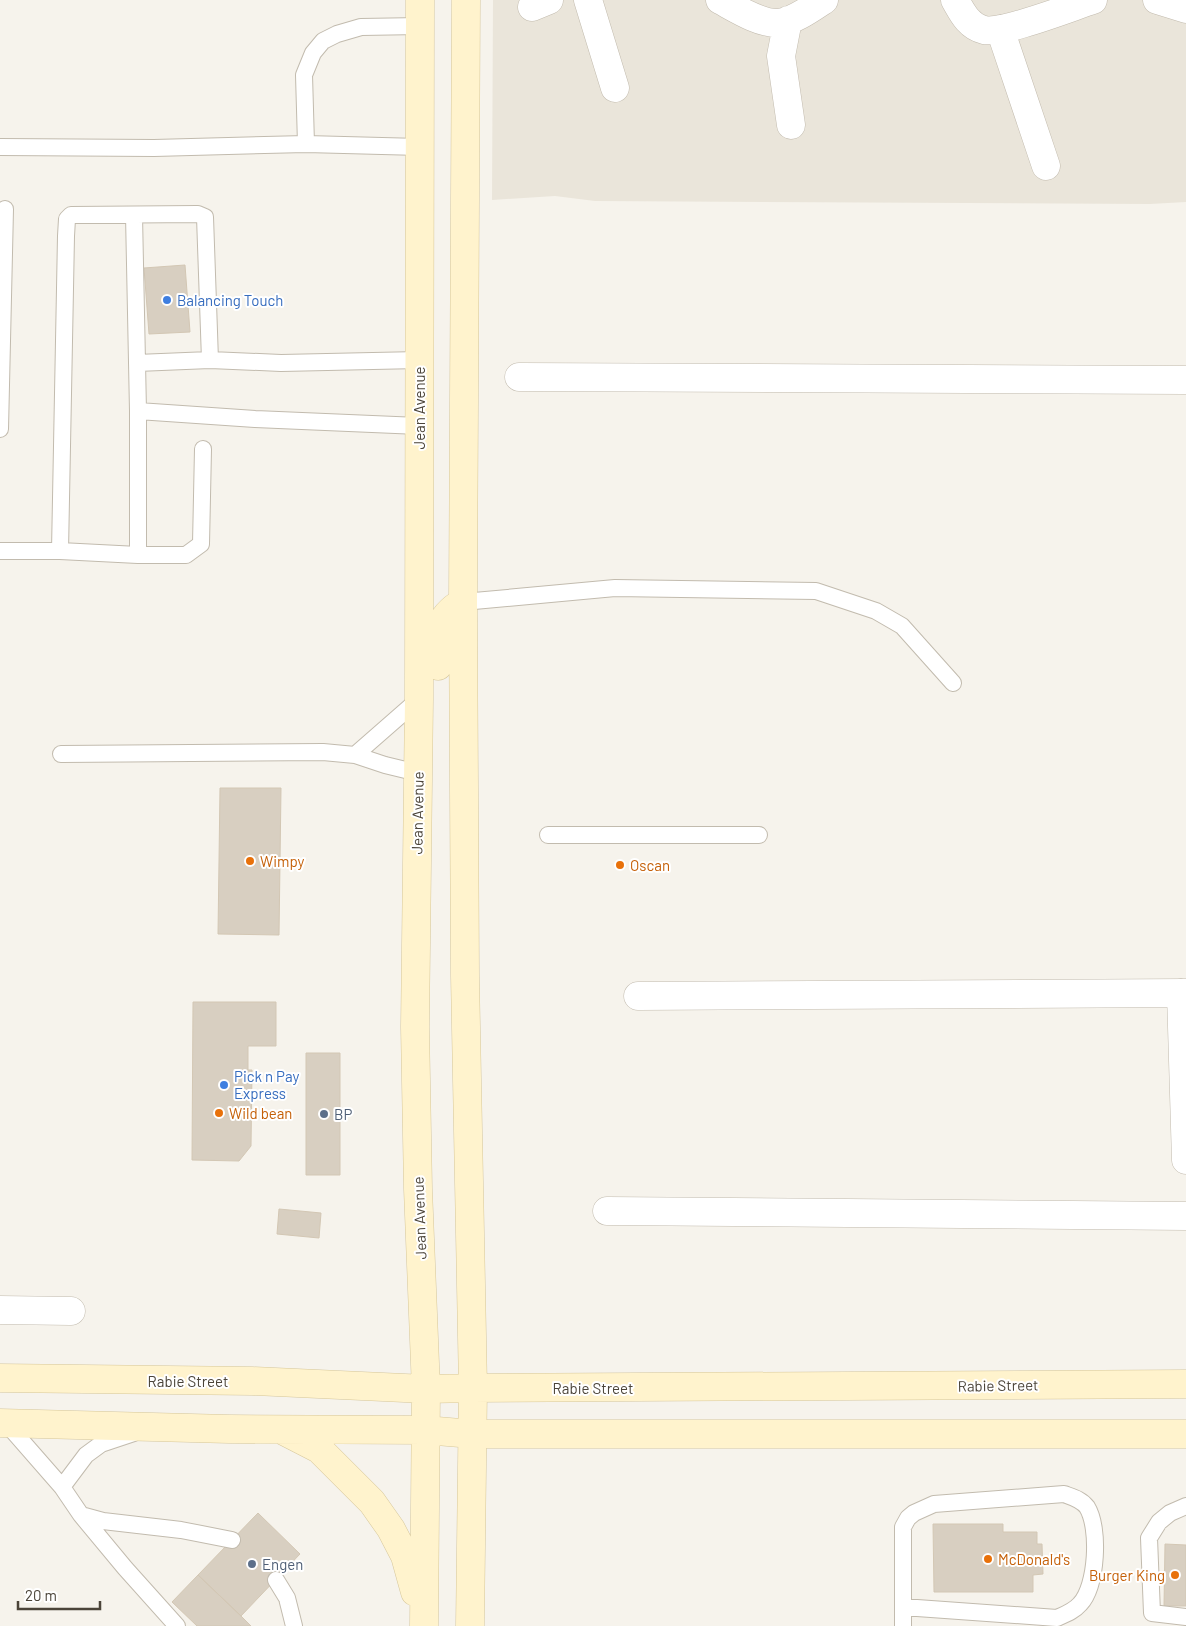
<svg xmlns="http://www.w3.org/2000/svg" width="1186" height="1626" font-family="Barlow,sans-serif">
<rect width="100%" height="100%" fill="#f6f3ec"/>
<path fill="#eae5da" d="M 493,0 L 1186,0 L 1186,202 L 1150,204 L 595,201 L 555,196 L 492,200 Z"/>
<path fill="#d8cfc1" stroke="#d3c7b4" d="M 185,265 L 190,332 L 149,334 L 144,268 Z
M 220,788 L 281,788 L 279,935 L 218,934 Z
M 193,1002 L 276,1002 L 276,1046 L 248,1046 L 248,1070 L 252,1070 L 251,1146 L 239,1161 L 192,1160 Z
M 306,1053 L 340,1053 L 340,1175 L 306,1175 Z
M 279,1209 L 321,1213 L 319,1238 L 277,1234 Z
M 258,1513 L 300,1554 L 241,1616 L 198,1575 Z
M 933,1524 L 1003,1524 L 1003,1532 L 1037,1532 L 1037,1544 L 1042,1544 L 1043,1574 L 1033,1575 L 1033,1592 L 934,1592 Z
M 1165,1544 L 1186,1545 L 1186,1606 L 1164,1606 Z
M 198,1575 L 241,1616 L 251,1626 L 197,1626 L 172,1602 Z"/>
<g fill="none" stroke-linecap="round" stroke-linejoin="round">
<g stroke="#c2bbae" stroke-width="18">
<path id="lane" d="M 306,144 L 304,75 L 313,53 L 323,41 L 337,34 L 361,27 L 420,26
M 0,147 L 154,148 L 306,144 L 420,147
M 134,215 L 138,411 L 138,555
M 137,363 L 210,360 L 281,363 L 419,360
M 138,411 L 255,419 L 419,426
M 0,429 L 5,209
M 0,551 L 60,551 L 138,555 L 186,555 L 201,544 L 203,449
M 60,551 L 66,236 L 67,219 L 71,215 L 198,214 L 205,217 L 210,360
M 463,602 L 615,588 L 816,591 L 876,611 L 902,626 L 953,683
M 61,754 L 323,752 L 355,755 L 385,765 L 418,773
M 355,755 L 419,699
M 548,835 L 759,835
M 6,1423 L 62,1487 L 81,1515 L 103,1521 L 181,1530 L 232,1540
M 62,1487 L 86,1455 L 101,1444 L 134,1433
M 1186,1506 L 1170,1513 L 1159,1522 L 1149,1538 L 1152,1613 L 1186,1617
M 81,1515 L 125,1568 L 177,1626
M 276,1580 L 287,1598 L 294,1626
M 903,1626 L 903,1527 L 908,1518 L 914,1513 L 934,1504 L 1064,1494 C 1072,1497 1081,1499 1087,1507 C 1100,1528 1097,1586 1080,1604 C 1074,1611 1066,1614 1057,1618 L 903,1607"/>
</g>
<g stroke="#c2bbae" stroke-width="29">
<path id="street" d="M 588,0 L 615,88
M 720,0 C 735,8 760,24 778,23 C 792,22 812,8 824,0
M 955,0 C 962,12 968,26 984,30 C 1003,34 1071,7 1093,0
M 1157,0 L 1186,9
M 532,7 L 549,0
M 788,20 L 781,56 L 791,125
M 1000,29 L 1046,166
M 519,377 L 1186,380
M 1181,993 L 1186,1160
M 638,996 L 1186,993
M 607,1211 L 1186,1216
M 0,1310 L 71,1311"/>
</g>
<g stroke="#d6c79b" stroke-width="29">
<path id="secondary" d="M 420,0 L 419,699 L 415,1027 L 418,1189 L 426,1389 L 424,1626
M 466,0 L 463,602 L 465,976 L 473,1388 L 470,1626
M 438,666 C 437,637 435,618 463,602
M 0,1378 L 252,1381 L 426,1389 L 473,1388 L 1186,1384
M 0,1423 L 229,1429 L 425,1430 L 472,1434 L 1186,1434
M 282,1430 L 319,1449 L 372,1502 L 391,1529 L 405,1556 L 415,1592"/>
</g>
<use href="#lane" stroke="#fff" stroke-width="16"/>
<use href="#street" stroke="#fff" stroke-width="28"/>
<use href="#secondary" stroke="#fff3cd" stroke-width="28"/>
</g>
<g fill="#3f7fe0" stroke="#fff" stroke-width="2">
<circle cx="167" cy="300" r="5"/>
<circle cx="224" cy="1085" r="5"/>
</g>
<g fill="#e8710a" stroke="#fff" stroke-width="2">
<circle cx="250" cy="861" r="5"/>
<circle cx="620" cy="865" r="5"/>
<circle cx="219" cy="1113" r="5"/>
<circle cx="988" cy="1559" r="5"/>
<circle cx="1175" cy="1575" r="5"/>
</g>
<g fill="#5c6f8a" stroke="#fff" stroke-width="2">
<circle cx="324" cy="1114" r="5"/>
<circle cx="252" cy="1564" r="5"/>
</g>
<g text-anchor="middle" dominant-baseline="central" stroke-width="4" stroke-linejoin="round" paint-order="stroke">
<g font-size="15" fill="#366cbe" stroke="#fff" text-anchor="start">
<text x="177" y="300">Balancing Touch</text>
<text x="234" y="1076">Pick n Pay<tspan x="234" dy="17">Express</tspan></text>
</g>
<g font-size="15" fill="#4b4439" stroke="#fff">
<text transform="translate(419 408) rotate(-90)">Jean Avenue</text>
<text transform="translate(417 813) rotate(-89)">Jean Avenue</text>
<text transform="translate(419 1218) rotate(-92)">Jean Avenue</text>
<text x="188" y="1381">Rabie Street</text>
<text transform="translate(998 1385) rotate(-1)">Rabie Street</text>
<text x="593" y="1388">Rabie Street</text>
</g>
<g font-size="15" fill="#c56008" stroke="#fff" text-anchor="start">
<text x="260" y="861">Wimpy</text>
<text x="630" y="865">Oscan</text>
<text x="229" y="1113">Wild bean</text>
<text x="998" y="1559">McDonald's</text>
<text x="1165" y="1575" text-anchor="end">Burger King</text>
</g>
<g font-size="15" fill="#4e5e75" stroke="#fff" text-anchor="start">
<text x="334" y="1114">BP</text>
<text x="262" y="1564">Engen</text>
</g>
</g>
<path d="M18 1601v8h82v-8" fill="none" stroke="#4b4439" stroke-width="2.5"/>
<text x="25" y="1601" font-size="15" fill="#4b4439" stroke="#ffffff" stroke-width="4" paint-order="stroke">20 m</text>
</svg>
